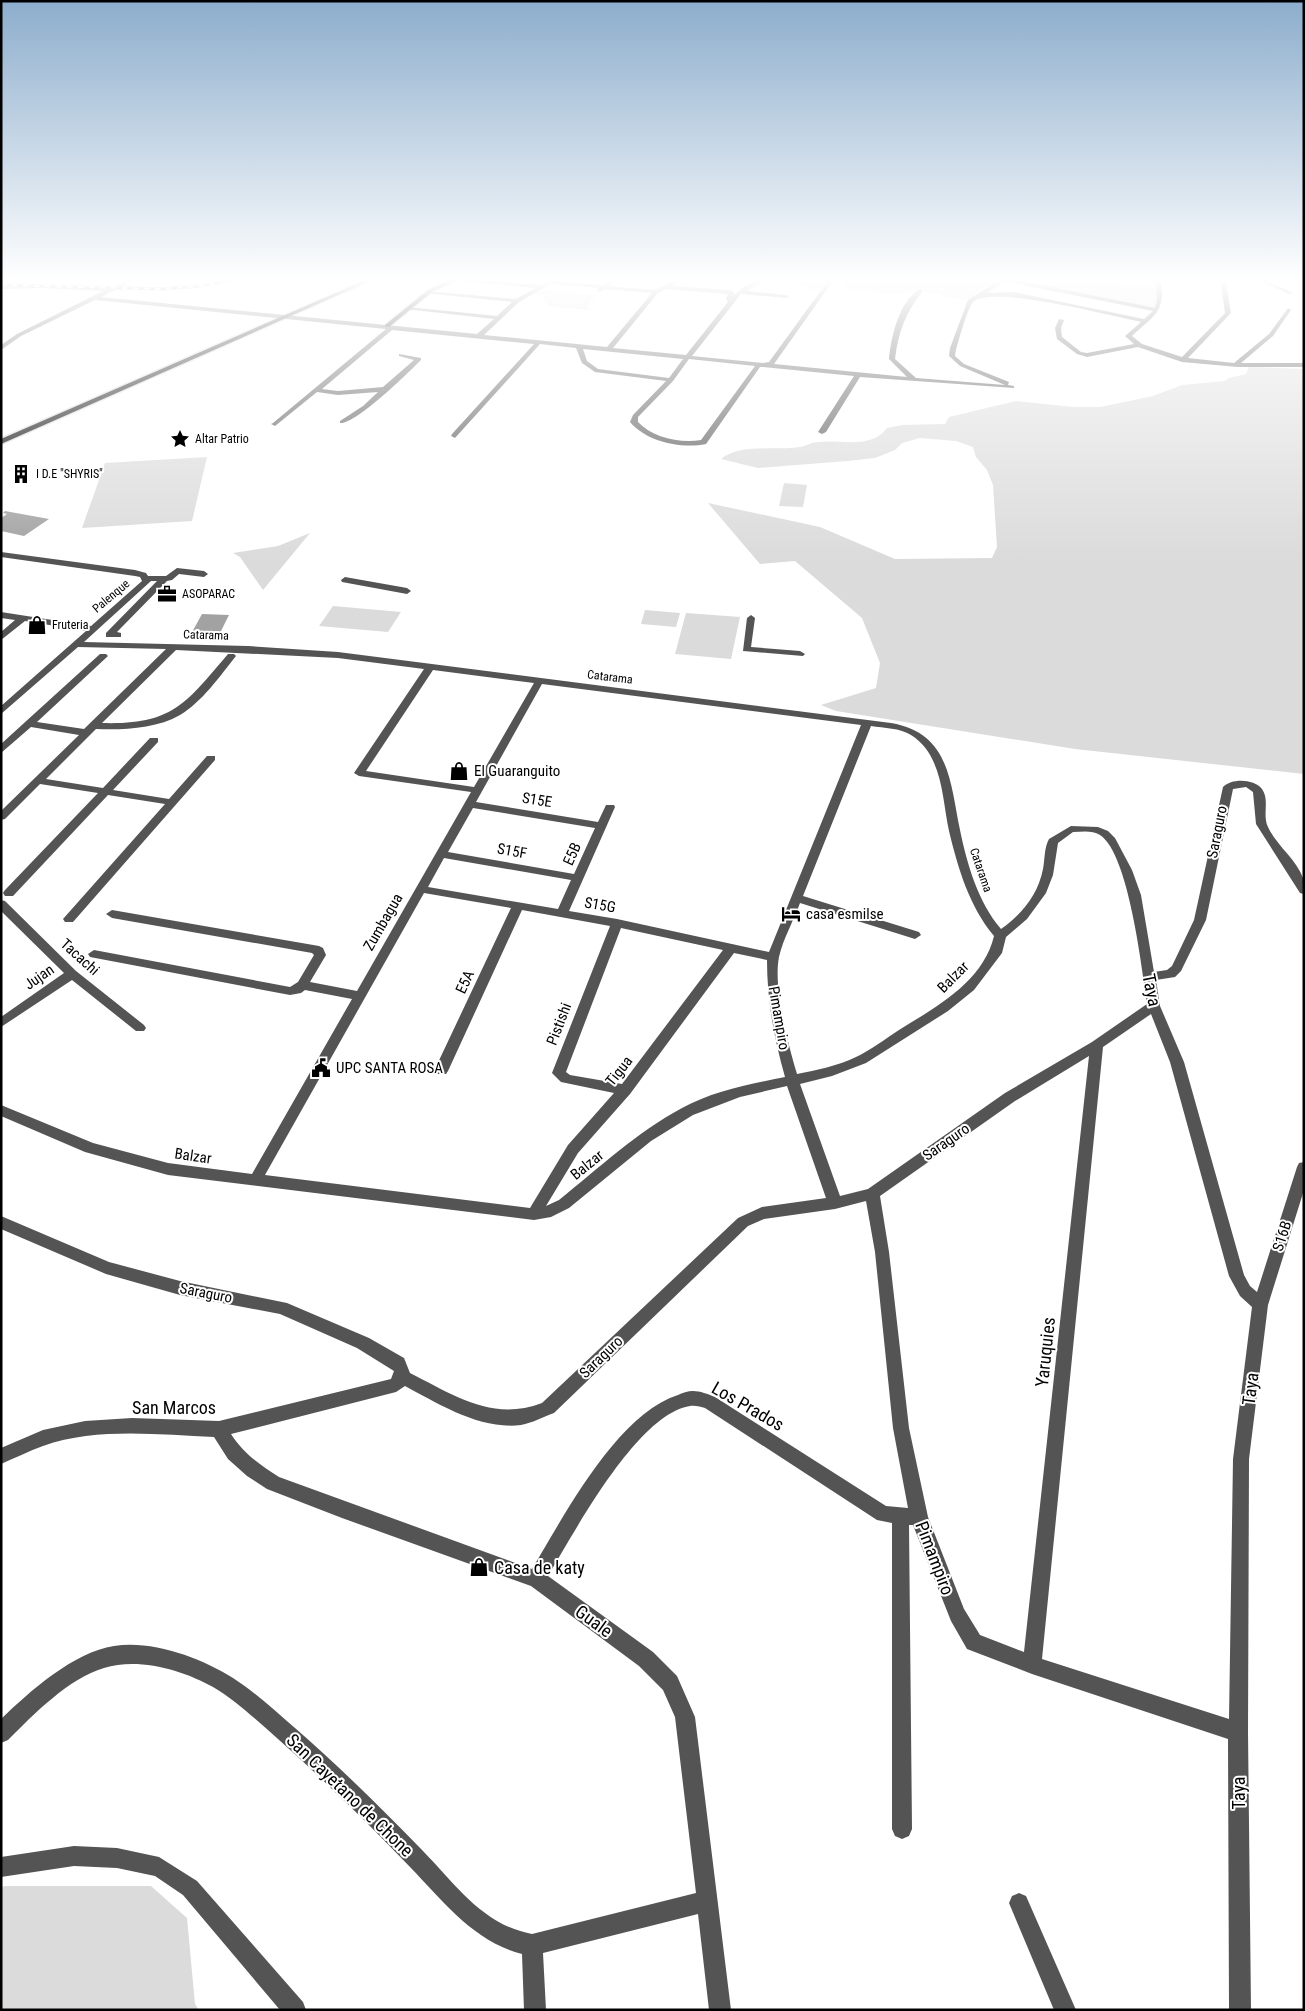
<svg xmlns="http://www.w3.org/2000/svg" width="1305" height="2011" font-family="'Roboto Condensed',sans-serif">
<rect width="100%" height="100%" fill="#fff"/>
<path fill="#dbdbdb" d="M 691,278 L 765,278 L 749,284 L 688,279 Z
M 777,278 L 831,278 L 822,291 L 807,290 L 809,286 L 771,282 Z
M 846,278 L 920,281 L 921,278 L 945,281 L 1007,278 L 999,280 L 969,300 L 940,297 L 942,294 C 928,293 913,289 900,294 L 841,289 Z
M 1032,278 L 1089,278 L 1156,286 L 1158,305 L 1154,308 L 1014,281 Z
M 541,290 L 595,295 L 587,308 L 622,320 L 591,310 L 548,306 L 547,301 L 543,299 L 544,295 L 534,294 Z
M 1249,367 L 1304,369 L 1304,774 L 1075,749 L 836,711 L 821,705 L 876,688 L 880,663 L 862,618 L 795,561 L 760,564 L 708,503 L 820,527 L 895,559 L 992,558 L 997,547 L 993,485 L 987,470 L 976,457 L 973,447 L 956,441 L 920,438 L 902,443 L 895,450 L 875,458 L 847,461 L 758,468 L 721,459 C 741,443 775,451 800,447 C 806,446 812,442 818,442 C 841,439 871,450 887,428 L 902,425 L 945,424 L 949,417 L 1016,401 L 1073,407 L 1100,407 L 1153,396 L 1182,385 L 1225,381 L 1229,378 L 1246,374 Z
M 207,457 L 192,521 L 82,528 L 105,463 Z
M 784,483 L 807,485 L 803,507 L 779,506 Z
M 310,533 L 263,590 L 240,557 L 233,553 L 278,546 Z
M 333,606 L 401,612 L 388,632 L 319,626 Z
M 645,610 L 680,613 L 676,627 L 641,624 Z
M 686,613 L 740,617 L 731,659 L 675,654 Z
M 6,1886 L 151,1886 L 187,1918 L 195,2004 L 199,2010 L 1,2010 L 1,1887 Z"/>
<path fill="#a2a2a2" d="M 5,511 L 49,519 L 24,536 L 1,531 L 1,518 L 7,514 L 3,513 Z
M 202,614 L 229,615 L 219,635 L 191,634 Z"/>
<g fill="none" stroke-linecap="round" stroke-linejoin="round">
<g stroke="#dbdbdb" stroke-width="3">
<path id="major" d="M 370,278 L 377,278 L 1,444 L 1,439 Z
M 455,278 L 462,278 L 432,292 L 389,327 L 385,327 L 385,325 L 428,290 Z"/>
</g>
<path fill="#545454" fill-rule="evenodd" d="M 94,278 L 100,278 L 95,282 L 91,282 Z
M 132,278 L 138,278 L 101,297 L 477,334 L 494,319 L 405,309 L 408,307 L 497,316 L 512,302 L 424,293 L 427,291 L 516,299 L 535,288 L 457,281 L 454,279 L 456,278 L 540,285 L 556,278 L 558,279 L 556,281 L 603,285 L 614,278 L 619,278 L 609,286 L 655,290 L 679,278 L 684,278 L 672,286 L 729,290 L 734,292 L 733,296 C 741,287 759,278 770,278 L 747,291 L 787,295 L 789,298 L 741,294 L 692,356 L 763,363 L 769,362 L 830,278 L 835,278 L 774,364 L 907,377 L 889,359 C 891,337 899,301 920,289 L 923,291 C 906,311 898,333 895,359 L 916,378 L 1005,385 L 960,366 L 949,356 L 950,348 L 968,300 L 1000,280 L 1022,278 L 1017,280 L 1155,308 L 1157,300 L 1155,278 L 1160,278 C 1167,311 1155,315 1132,336 L 1142,344 L 1182,357 L 1225,313 L 1220,278 L 1225,278 L 1231,313 L 1188,358 L 1234,363 L 1269,334 L 1288,308 L 1291,310 L 1273,336 L 1241,363 L 1304,363 L 1304,367 L 1238,367 L 1182,362 L 1138,347 L 1087,357 L 1077,354 L 1057,339 L 1055,328 L 1059,319 L 1064,320 L 1061,328 L 1062,337 L 1081,352 L 1087,353 L 1134,344 L 1125,336 L 1141,322 C 1115,317 989,284 973,302 C 968,307 956,347 955,356 L 964,364 L 1009,382 L 1008,385 L 1014,386 L 1014,388 L 860,377 L 826,432 L 822,434 L 818,432 L 854,376 L 763,367 L 760,367 L 706,444 C 681,449 647,442 630,422 L 633,415 L 666,381 L 595,372 L 582,363 L 576,348 L 540,344 L 455,438 L 451,436 L 452,434 L 534,344 L 392,330 L 322,389 L 338,391 L 383,387 L 414,360 L 399,356 L 399,354 L 421,358 L 421,360 C 408,373 355,425 340,423 L 340,421 L 363,406 L 378,392 L 338,395 L 317,392 L 275,426 L 271,424 L 273,423 L 386,329 L 95,300 L 21,336 L 1,350 L 1,345 L 17,334 L 103,291 L 40,288 L 1,289 L 1,285 L 40,284 L 109,289 ZM 1009,281 L 1012,283 L 1153,311 L 1144,319 L 1013,292 L 987,293 L 1004,282 ZM 551,284 L 599,288 L 597,290 L 600,292 L 605,289 L 652,293 L 607,347 L 484,335 L 519,302 ZM 666,289 L 728,294 L 726,299 L 728,302 L 686,355 L 613,348 L 658,293 ZM 583,349 L 683,359 L 669,378 L 598,369 L 587,361 ZM 689,359 L 755,366 L 701,440 C 680,444 652,437 638,422 L 638,417 L 673,381 Z
M 1253,278 L 1260,278 L 1294,293 L 1289,294 Z
M 1,552 L 135,570 L 146,573 L 148,576 L 166,576 L 177,568 L 204,571 L 208,574 L 204,577 L 179,574 L 172,580 L 167,581 L 117,632 L 121,633 L 121,637 L 106,637 L 106,633 L 157,581 L 151,581 L 84,642 L 248,646 L 338,652 L 891,723 C 950,733 950,782 960,830 C 967,864 978,902 1001,929 C 1022,914 1038,895 1043,869 C 1045,859 1044,848 1049,839 L 1071,826 L 1098,827 L 1108,831 L 1115,838 L 1132,870 L 1141,895 L 1154,972 L 1167,970 L 1172,966 L 1194,920 L 1223,787 C 1232,778 1254,779 1262,789 C 1270,800 1262,815 1268,827 C 1276,845 1297,860 1303,878 C 1305,882 1304,889 1304,894 L 1300,893 L 1256,824 L 1253,792 L 1246,787 L 1233,789 L 1206,920 L 1181,971 L 1175,977 L 1156,980 L 1160,1006 L 1184,1062 L 1244,1275 L 1250,1286 L 1257,1292 L 1297,1167 L 1299,1163 L 1304,1162 L 1304,1190 L 1268,1305 L 1249,1459 L 1248,1732 L 1251,2010 L 1229,2010 L 1228,1739 L 1032,1674 L 967,1649 L 951,1621 L 913,1525 L 909,1525 L 912,1829 L 909,1836 L 902,1839 L 895,1836 L 892,1829 L 892,1523 L 877,1520 L 705,1408 C 701,1407 695,1405 690,1406 C 637,1414 574,1533 548,1576 L 653,1652 L 677,1676 L 695,1717 L 731,2010 L 709,2010 L 698,1914 L 543,1953 L 546,2010 L 524,2010 L 522,1954 C 473,1941 444,1902 410,1867 C 368,1823 324,1780 278,1739 C 257,1721 237,1701 213,1687 C 183,1670 138,1657 104,1668 C 69,1678 33,1715 8,1740 L 1,1743 L 1,1719 C 30,1691 74,1652 114,1646 C 153,1640 201,1658 233,1678 C 255,1692 275,1711 295,1728 C 340,1767 382,1809 423,1851 C 456,1885 483,1925 532,1934 L 696,1893 L 675,1717 L 663,1690 L 639,1666 L 531,1586 L 342,1518 L 267,1489 L 247,1476 L 228,1459 L 214,1437 C 159,1435 97,1427 43,1446 C 29,1451 15,1458 1,1464 L 1,1448 L 43,1430 L 85,1421 L 132,1418 L 219,1421 L 391,1379 L 394,1371 L 357,1348 L 280,1314 L 180,1295 L 106,1274 L 1,1229 L 1,1216 L 109,1262 L 180,1281 L 287,1303 L 369,1338 L 404,1358 L 410,1373 C 454,1395 492,1422 542,1403 L 738,1218 L 762,1207 L 826,1198 L 787,1086 L 740,1097 L 693,1115 L 651,1141 L 569,1208 L 551,1217 L 534,1220 L 168,1175 L 85,1152 L 1,1116 L 1,1105 L 93,1143 L 168,1163 L 252,1174 L 352,999 L 305,990 L 301,993 L 290,995 L 90,957 L 88,954 L 94,950 L 290,987 L 298,982 L 314,955 L 312,953 L 112,918 L 106,914 L 112,910 L 319,946 L 323,948 L 326,955 L 310,982 L 357,991 L 471,792 L 359,776 L 354,773 L 424,669 L 338,658 L 176,650 L 102,723 C 173,725 185,704 228,654 L 234,654 L 236,656 C 220,676 202,702 180,715 C 156,729 122,730 96,729 L 46,779 L 103,788 L 150,738 L 158,738 L 158,742 L 113,790 L 169,799 L 207,756 L 215,756 L 215,760 L 73,922 L 65,922 L 63,919 L 165,804 L 108,795 L 13,896 L 5,896 L 3,893 L 5,890 L 98,793 L 40,784 L 5,819 L 1,820 L 1,811 L 79,735 L 31,727 L 1,753 L 1,744 L 100,654 L 106,654 L 108,656 L 37,722 L 84,729 L 166,649 L 78,647 L 1,714 L 1,706 L 86,631 L 25,621 L 1,640 L 1,632 L 15,620 L 1,618 L 1,612 L 91,626 L 142,581 L 140,577 L 135,576 L 1,557 ZM 433,670 L 534,683 L 474,787 L 366,771 ZM 542,684 L 861,725 L 769,952 L 617,919 L 569,911 L 615,807 L 614,805 L 606,805 L 598,822 L 476,802 ZM 871,726 C 884,728 900,728 911,735 C 943,755 942,799 949,831 C 958,868 969,906 994,936 C 983,982 936,1007 899,1030 C 885,1039 871,1050 856,1057 C 837,1066 817,1070 797,1074 C 788,1044 773,987 779,957 C 783,939 794,920 800,903 L 915,939 L 921,935 L 919,932 L 803,896 ZM 473,808 L 595,828 L 574,874 L 448,852 ZM 1073,832 C 1082,832 1092,830 1100,835 C 1129,854 1142,970 1147,1004 L 1092,1042 L 1005,1093 L 868,1189 L 840,1196 L 800,1084 L 832,1076 L 866,1063 L 948,1011 L 974,990 L 1002,953 L 1006,937 L 1027,919 L 1046,893 L 1053,875 L 1058,843 ZM 444,858 L 571,880 L 558,909 L 428,887 ZM 424,893 L 511,908 L 434,1071 L 436,1074 L 446,1074 L 448,1071 L 522,910 L 610,926 L 552,1073 L 561,1082 L 614,1093 L 568,1145 L 530,1208 L 265,1175 ZM 621,928 L 723,950 L 622,1084 L 570,1075 L 566,1072 ZM 734,953 L 767,960 C 767,1000 774,1038 785,1077 C 750,1084 713,1091 682,1108 C 637,1132 599,1168 559,1200 L 546,1206 L 578,1153 L 630,1094 ZM 1151,1014 L 1170,1062 L 1229,1276 L 1240,1296 L 1252,1307 L 1233,1459 L 1229,1719 L 1042,1659 L 1103,1047 ZM 1089,1056 L 1024,1652 L 980,1635 L 964,1609 L 928,1517 L 909,1428 L 889,1252 L 880,1196 L 1015,1101 ZM 866,1201 L 875,1252 L 893,1428 L 908,1508 L 886,1506 L 715,1397 C 708,1394 700,1391 693,1391 C 688,1391 682,1393 678,1395 C 617,1414 564,1516 532,1569 L 279,1477 C 260,1465 243,1453 231,1434 L 396,1392 L 405,1386 C 439,1404 480,1430 521,1425 C 532,1423 543,1417 554,1413 L 748,1226 L 764,1219 L 835,1209 Z
M 345,577 L 407,588 L 411,591 L 407,594 L 342,582 L 341,580 Z
M 751,615 L 755,618 L 751,647 L 800,651 L 805,654 L 803,656 L 743,651 L 747,618 Z
M 1,900 L 5,901 L 76,971 L 144,1025 L 146,1028 L 144,1031 L 136,1031 L 72,980 L 1,1027 L 1,1017 L 64,973 L 1,911 Z
M 74,1846 L 117,1848 L 159,1857 L 197,1881 L 303,2002 L 306,2010 L 280,2010 L 183,1895 L 155,1876 L 117,1868 L 74,1866 L 1,1877 L 1,1857 Z
M 1019,1893 L 1026,1896 L 1076,2010 L 1054,2010 L 1009,1903 L 1012,1896 Z"/>
<use href="#major" fill="#000" fill-rule="evenodd"/>
<g stroke="#000" stroke-width="3">
<path id="rail" d="M 1,285 L 162,289 L 200,286 L 249,278"/>
</g>
<use href="#rail" stroke="#fff" stroke-width="2" stroke-dasharray="5.5" stroke-linecap="butt"/>
</g>
<linearGradient id="sky" x2="0" y2="1"><stop stop-color="#8cadcc"/><stop offset="0.5" stop-color="#fff"/><stop offset="1" stop-color="#fff" stop-opacity="0"/></linearGradient>
<rect width="1305" height="559" fill="url(#sky)"/>
<defs>
<g id="sight-bare" transform="scale(1.5)"><path d="M0-6L1.8-2.2L6-1.7L2.9 1.2L3.7 5.4L0 3.3L-3.7 5.4L-2.9 1.2L-6-1.7L-1.8-2.2Z" fill="#000" stroke="#fff" stroke-width="2.5" paint-order="stroke"/></g>
<g id="building-bare" transform="scale(1.5)"><path d="M-4-6H4V6H1V3H-1V6H-4ZM-2.5-4.3h1.7v1.8h-1.7ZM.8-4.3h1.7v1.8H.8ZM-2.5-1h1.7V.8h-1.7ZM.8-1h1.7V.8H.8Z" fill="#000" stroke="#fff" stroke-width="2.5" paint-order="stroke"/></g>
<g id="office-bare" transform="scale(1.5)"><path d="M-6-3h4V-5.5h4V-3h4V5H-6ZM-1-4.5V-3h2v-1.5ZM-6 0V1H6V0Z" fill="#000" stroke="#fff" stroke-width="2.5" paint-order="stroke"/></g>
<g id="shop-bare" transform="scale(1.5)"><path d="M-5-2.5h2.3a2.7 3.5 0 0 1 5.4 0H5L5.5 6h-11ZM-1.5-2.5h3a1.5 2.3 0 0 0-3 0Z" fill="#000" stroke="#fff" stroke-width="2.5" paint-order="stroke"/></g>
<g id="hotel-bare" transform="scale(1.5)"><path d="M-6-4.5h1.5V1H6V5H4.5V3h-9V5H-6ZM-4 0a1.8 1.8 0 1 1 3.6 0ZM.5 0V-2.5h3Q6-2.5 6 0Z" fill="#000" stroke="#fff" stroke-width="2.5" paint-order="stroke"/></g>
<g id="civic-bare" transform="scale(1.5)"><path d="M-.6-6.5H3V-4.5H.6V-3L4-1V1h2V6H-6V1h2V-1L-.6-3ZM-1.2 2.5V6h2.4V2.5Z" fill="#000" stroke="#fff" stroke-width="2.5" paint-order="stroke"/></g>
</defs>
<g fill-rule="evenodd">
<use href="#sight-bare" x="180" y="439"/>
<use href="#building-bare" x="21" y="474"/>
<use href="#office-bare" x="167" y="594"/>
<use href="#shop-bare" x="37" y="625"/>
<use href="#shop-bare" x="459" y="771"/>
<use href="#hotel-bare" x="791" y="914"/>
<use href="#civic-bare" x="321" y="1068"/>
<use href="#shop-bare" x="479" y="1567"/>
</g>
<g text-anchor="middle" dominant-baseline="central" stroke-width="4" stroke-linejoin="round" paint-order="stroke">
<g font-size="12" fill="#000" stroke="#fff" text-anchor="start">
<text x="195" y="439">Altar Patrio</text>
<text x="36" y="474">I D.E "SHYRIS"</text>
<text x="182" y="594">ASOPARAC</text>
<text x="52" y="625">Fruteria</text>
</g>
<g font-size="12" fill="#000" stroke="#fff">
<text transform="translate(111 596) rotate(-40)">Palenque</text>
<text transform="translate(206 635) rotate(2)">Catarama</text>
<text transform="translate(610 677) rotate(7)">Catarama</text>
<text transform="translate(981 870) rotate(71)">Catarama</text>
</g>
<g font-size="15" fill="#000" stroke="#fff" text-anchor="start">
<text x="474" y="771">El Guaranguito</text>
<text x="806" y="914">casa esmilse</text>
<text x="336" y="1068">UPC SANTA ROSA</text>
</g>
<g font-size="15" fill="#000" stroke="#fff">
<text transform="translate(537 800) rotate(9)">S15E</text>
<text transform="translate(1217 832) rotate(-79)">Saraguro</text>
<text transform="translate(512 851) rotate(10)">S15F</text>
<text transform="translate(572 854) rotate(-66)">E5B</text>
<text transform="translate(600 905) rotate(10)">S15G</text>
<text transform="translate(383 922) rotate(-60)">Zumbagua</text>
<text transform="translate(80 957) rotate(42)">Tacachi</text>
<text transform="translate(39 977) rotate(-35)">Jujan</text>
<text transform="translate(953 977) rotate(-45)">Balzar</text>
<text transform="translate(465 982) rotate(-65)">E5A</text>
<text transform="translate(779 1018) rotate(80)">Pimampiro</text>
<text transform="translate(559 1024) rotate(-69)">Pistishi</text>
<text transform="translate(619 1071) rotate(-52)">Tigua</text>
<text transform="translate(946 1142) rotate(-35)">Saraguro</text>
<text transform="translate(193 1156) rotate(8)">Balzar</text>
<text transform="translate(587 1165) rotate(-39)">Balzar</text>
<text transform="translate(1282 1236) rotate(-72)">S16B</text>
<text transform="translate(206 1293) rotate(11)">Saraguro</text>
<text transform="translate(601 1357) rotate(-44)">Saraguro</text>
</g>
<g font-size="18" fill="#000" stroke="#fff">
<text transform="translate(1152 990) rotate(78)">Taya</text>
<text transform="translate(1045 1352) rotate(-84)">Yaruquies</text>
<text transform="translate(1250 1389) rotate(-83)">Taya</text>
<text transform="translate(748 1406) rotate(30)">Los Prados</text>
<text x="174" y="1407">San Marcos</text>
<text transform="translate(935 1558) rotate(69)">Pimampiro</text>
<text transform="translate(594 1621) rotate(36)">Guale</text>
<text transform="translate(1238 1793) rotate(-90)">Taya</text>
<text transform="translate(350 1795) rotate(44)">San Cayetano de Chone</text>
</g>
<g font-size="18" fill="#000" stroke="#fff" text-anchor="start">
<text x="494" y="1567">Casa de katy</text>
</g>
</g>
<rect width="1305" height="2011" fill="none" stroke="#000000" stroke-width="5"/>
</svg>
